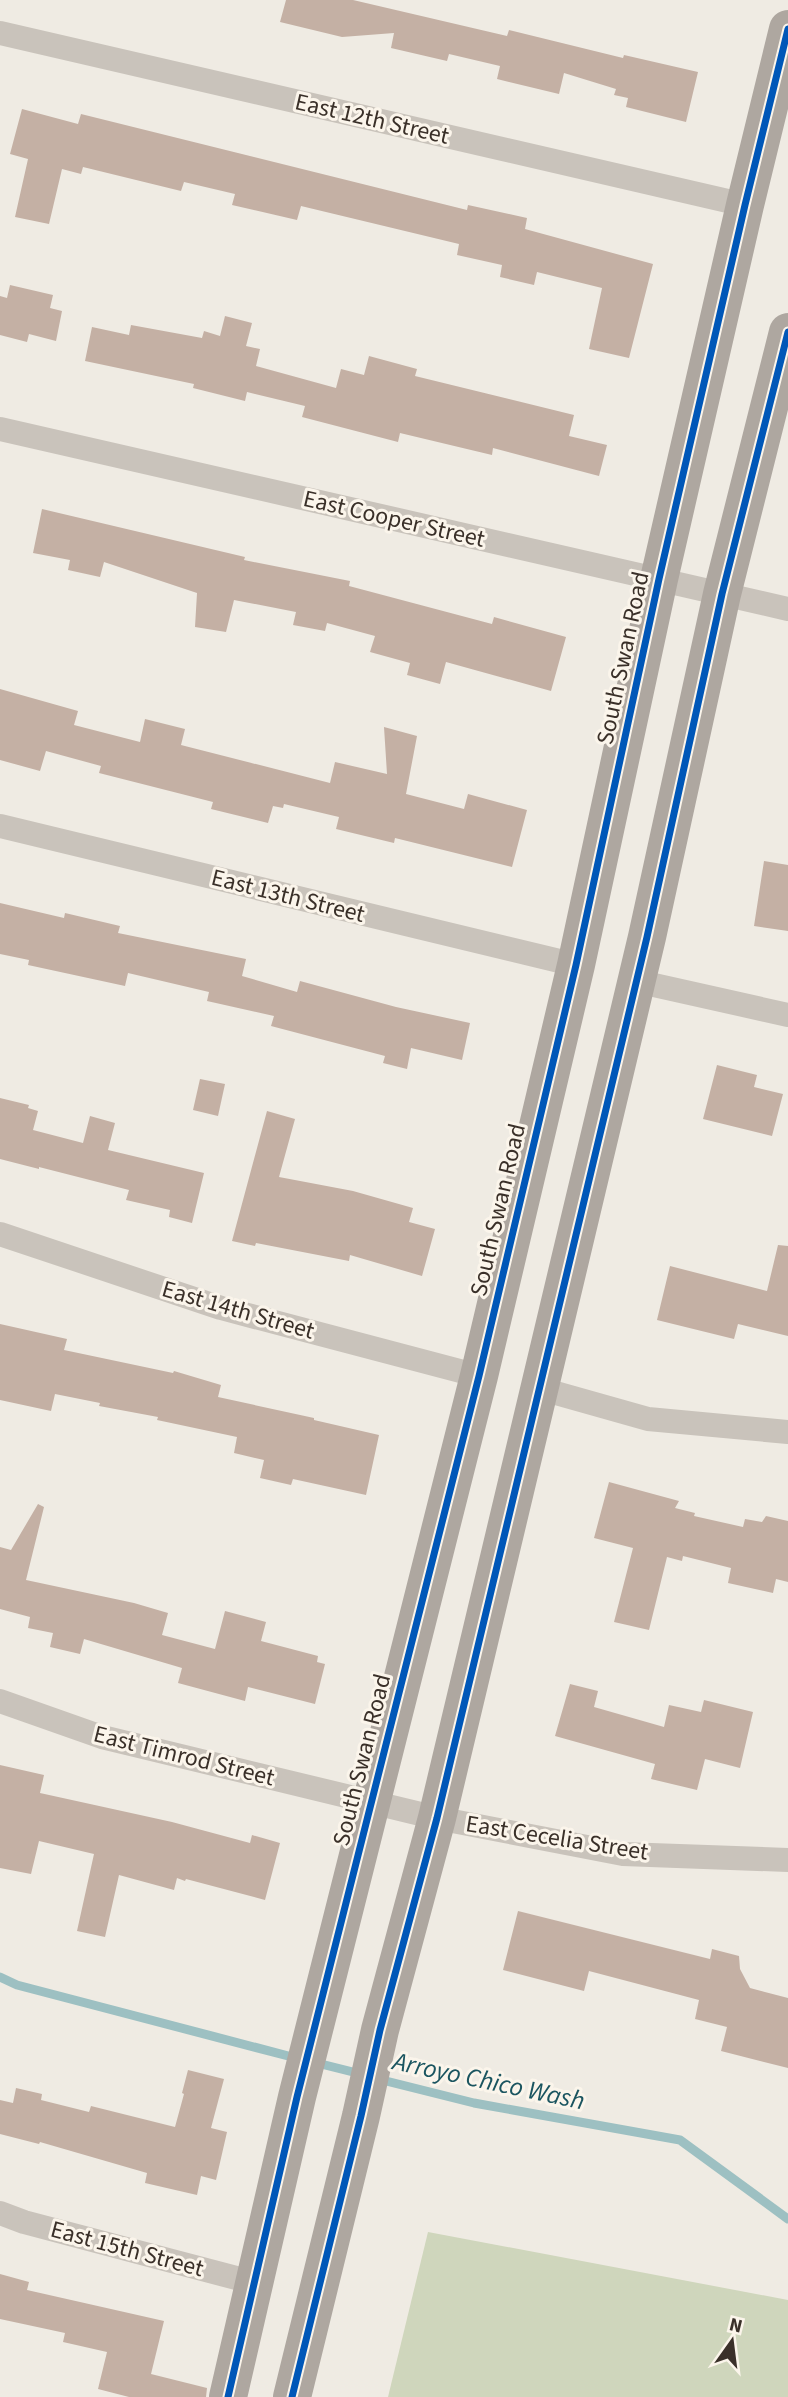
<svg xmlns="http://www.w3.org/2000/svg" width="788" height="2397" font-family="'Source Sans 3',sans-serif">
<rect width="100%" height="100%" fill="#efebe3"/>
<path fill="#cfd6bc" d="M 428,2232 L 788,2300 L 788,2397 L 388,2397 Z"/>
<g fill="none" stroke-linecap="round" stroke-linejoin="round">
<path stroke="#9dc0c2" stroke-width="9" d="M 0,1977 L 17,1985 L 296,2058
M 313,2062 L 361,2074
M 378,2079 L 474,2103 L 680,2140 L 788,2219"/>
</g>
<path fill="#c4b0a4" d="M 286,0 L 353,0 L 507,36 L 509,30 L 623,58 L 624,55 L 698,72 L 686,122 L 626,107 L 628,98 L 614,95 L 616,89 L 564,73 L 559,94 L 497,79 L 500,66 L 449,54 L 447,61 L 391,48 L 394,33 L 342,37 L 280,22 Z
M 22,109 L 78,124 L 81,114 L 467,210 L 468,205 L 527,218 L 525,229 L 653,264 L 629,358 L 589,349 L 602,288 L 537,272 L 534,285 L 500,277 L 502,265 L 457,255 L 459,244 L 301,206 L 297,220 L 232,205 L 235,194 L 184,182 L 181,191 L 83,167 L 81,174 L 62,169 L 49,224 L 15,217 L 28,159 L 10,154 Z
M 10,285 L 53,295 L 50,308 L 62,311 L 56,341 L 29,334 L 27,342 L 0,335 L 0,296 L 7,298 Z
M 225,316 L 252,323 L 246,346 L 260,349 L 256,366 L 336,388 L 341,369 L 364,375 L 369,356 L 417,369 L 415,376 L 574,415 L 569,436 L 607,445 L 599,476 L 493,448 L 492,455 L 400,433 L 398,442 L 302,417 L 305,406 L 247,392 L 245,401 L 193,388 L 194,384 L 85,361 L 92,327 L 129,335 L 131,325 L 202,338 L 204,331 L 220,336 Z
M 42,509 L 245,557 L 244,560 L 350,581 L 349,586 L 492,624 L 494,617 L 566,637 L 551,691 L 446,662 L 440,684 L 407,675 L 410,663 L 370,652 L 375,636 L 327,623 L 325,631 L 293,625 L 296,612 L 234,600 L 226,632 L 195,627 L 197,593 L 104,562 L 100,577 L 68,570 L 70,560 L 33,553 Z
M 0,689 L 78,711 L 74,725 L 140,742 L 145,719 L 185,729 L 181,745 L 330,783 L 335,762 L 387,774 L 384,727 L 417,736 L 406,794 L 464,809 L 468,794 L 527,810 L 512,867 L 395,838 L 394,843 L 336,829 L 339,817 L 284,804 L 283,808 L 273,806 L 268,823 L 211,809 L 213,802 L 99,773 L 101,766 L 46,751 L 40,771 L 0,760 Z
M 764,861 L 788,865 L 788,931 L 754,926 Z
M 0,903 L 64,918 L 65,913 L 120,926 L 118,933 L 246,959 L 242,976 L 297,992 L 300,981 L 396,1007 L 470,1023 L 462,1060 L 411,1048 L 407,1069 L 383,1063 L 385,1056 L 271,1026 L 274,1016 L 207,1001 L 209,992 L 128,973 L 125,986 L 28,965 L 29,960 L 0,954 Z
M 717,1065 L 757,1075 L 754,1087 L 783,1094 L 772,1136 L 703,1119 Z
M 200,1079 L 225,1084 L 218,1116 L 193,1110 Z
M 0,1098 L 29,1105 L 28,1108 L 38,1111 L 33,1130 L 83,1143 L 90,1116 L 115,1123 L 108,1150 L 204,1173 L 192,1223 L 169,1217 L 170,1210 L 126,1200 L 129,1190 L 39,1167 L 39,1169 L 0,1159 Z
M 267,1111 L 295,1119 L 279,1177 L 353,1191 L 413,1208 L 409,1222 L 435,1229 L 422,1276 L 350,1255 L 349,1261 L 256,1243 L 255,1246 L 232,1241 Z
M 778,1245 L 788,1246 L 788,1336 L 738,1324 L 734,1339 L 657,1320 L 670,1266 L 767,1291 Z
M 0,1324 L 67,1339 L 64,1350 L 173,1373 L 174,1371 L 221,1385 L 218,1397 L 314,1418 L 314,1420 L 379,1435 L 366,1495 L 293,1479 L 291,1485 L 260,1478 L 264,1460 L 234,1453 L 237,1437 L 157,1420 L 158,1417 L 99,1406 L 100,1403 L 55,1394 L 51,1411 L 0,1400 Z
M 609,1482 L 679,1501 L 675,1508 L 695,1513 L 694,1516 L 743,1527 L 745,1519 L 762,1522 L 766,1516 L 788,1521 L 788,1582 L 776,1579 L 773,1593 L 728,1583 L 731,1568 L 683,1556 L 682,1561 L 667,1557 L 649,1630 L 614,1622 L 633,1548 L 594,1538 Z
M 38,1504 L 44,1507 L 26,1580 L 134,1603 L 168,1613 L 162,1635 L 215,1649 L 225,1611 L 266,1622 L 261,1641 L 318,1656 L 317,1662 L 325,1664 L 315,1704 L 248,1687 L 245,1701 L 178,1683 L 182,1668 L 84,1639 L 80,1654 L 50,1647 L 53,1633 L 28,1628 L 30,1617 L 0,1609 L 0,1547 L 11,1550 Z
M 570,1684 L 598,1691 L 594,1707 L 664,1727 L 669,1705 L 701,1712 L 704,1700 L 753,1712 L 740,1768 L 705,1759 L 697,1790 L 651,1779 L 655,1764 L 555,1736 Z
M 0,1765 L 44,1775 L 40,1793 L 172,1822 L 250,1843 L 252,1835 L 280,1843 L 265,1900 L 186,1879 L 185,1881 L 177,1878 L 174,1890 L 119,1875 L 105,1937 L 77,1931 L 94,1854 L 39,1841 L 31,1874 L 0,1868 Z
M 518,1911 L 710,1959 L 712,1949 L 739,1956 L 740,1969 L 750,1988 L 788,1998 L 788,2068 L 721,2051 L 727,2027 L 695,2019 L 699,2000 L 589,1971 L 584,1991 L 503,1970 Z
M 188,2070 L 224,2079 L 211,2128 L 227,2132 L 216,2180 L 201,2176 L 197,2195 L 145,2183 L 147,2173 L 40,2142 L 39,2144 L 0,2134 L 0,2100 L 13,2103 L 16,2088 L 42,2094 L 41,2100 L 89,2112 L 91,2106 L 175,2127 L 184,2094 L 182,2093 Z
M 0,2274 L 29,2282 L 27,2290 L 164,2321 L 151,2374 L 207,2388 L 206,2397 L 129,2397 L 98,2389 L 107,2352 L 63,2342 L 65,2333 L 0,2319 Z"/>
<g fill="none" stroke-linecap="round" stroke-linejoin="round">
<path stroke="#c9c3bb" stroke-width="24" d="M 0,33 L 745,205
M 0,429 L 788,609
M 0,826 L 576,965
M 636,981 L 788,1015
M 0,1234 L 221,1308 L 479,1376
M 538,1388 L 648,1419 L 788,1432
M 0,1701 L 102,1737 L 437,1818 L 623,1854 L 788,1860
M 0,2213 L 24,2222 L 255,2283"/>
<path stroke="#aea7a0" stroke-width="38" d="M 228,2397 L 297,2097 L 479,1376 L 576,965 L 659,579 L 745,205 L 788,29
M 292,2397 L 361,2116 L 380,2030 L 437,1818 L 647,937 L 722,594 L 788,332"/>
<g stroke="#fbf5eb" stroke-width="11">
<path id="cycleway" d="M 228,2397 L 297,2097 L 479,1376 L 576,965 L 659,579 L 745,205 L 788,29
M 292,2397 L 361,2116 L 380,2030 L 437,1818 L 647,937 L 722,594 L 788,332"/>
</g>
<use href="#cycleway" stroke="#0057b8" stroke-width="7"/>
</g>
<g text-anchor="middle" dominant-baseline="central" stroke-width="6" stroke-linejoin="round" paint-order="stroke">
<g font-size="24" fill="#3a3029" stroke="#fbf5eb">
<text transform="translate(372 119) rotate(13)">East 12th Street</text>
<text transform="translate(394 519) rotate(13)">East Cooper Street</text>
<text transform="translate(623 658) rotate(-78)">South Swan Road</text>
<text transform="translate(288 896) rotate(14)">East 13th Street</text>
<text transform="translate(498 1210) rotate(-77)">South Swan Road</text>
<text transform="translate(238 1310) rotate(16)">East 14th Street</text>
<text transform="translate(184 1756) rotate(14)">East Timrod Street</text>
<text transform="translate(362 1760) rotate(-76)">South Swan Road</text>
<text transform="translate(557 1838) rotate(9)">East Cecelia Street</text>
<text transform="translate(127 2249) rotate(15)">East 15th Street</text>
</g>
<g font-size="26" font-style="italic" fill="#1b5560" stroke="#fbf5eb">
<text transform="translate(489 2081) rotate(12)">Arroyo Chico Wash</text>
</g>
</g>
<g transform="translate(732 2341) rotate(14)" stroke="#fbf5eb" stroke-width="5" paint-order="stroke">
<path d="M0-5L12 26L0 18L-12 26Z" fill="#3a3029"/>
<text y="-10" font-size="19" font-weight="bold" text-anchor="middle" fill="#3a3029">N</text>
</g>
</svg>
